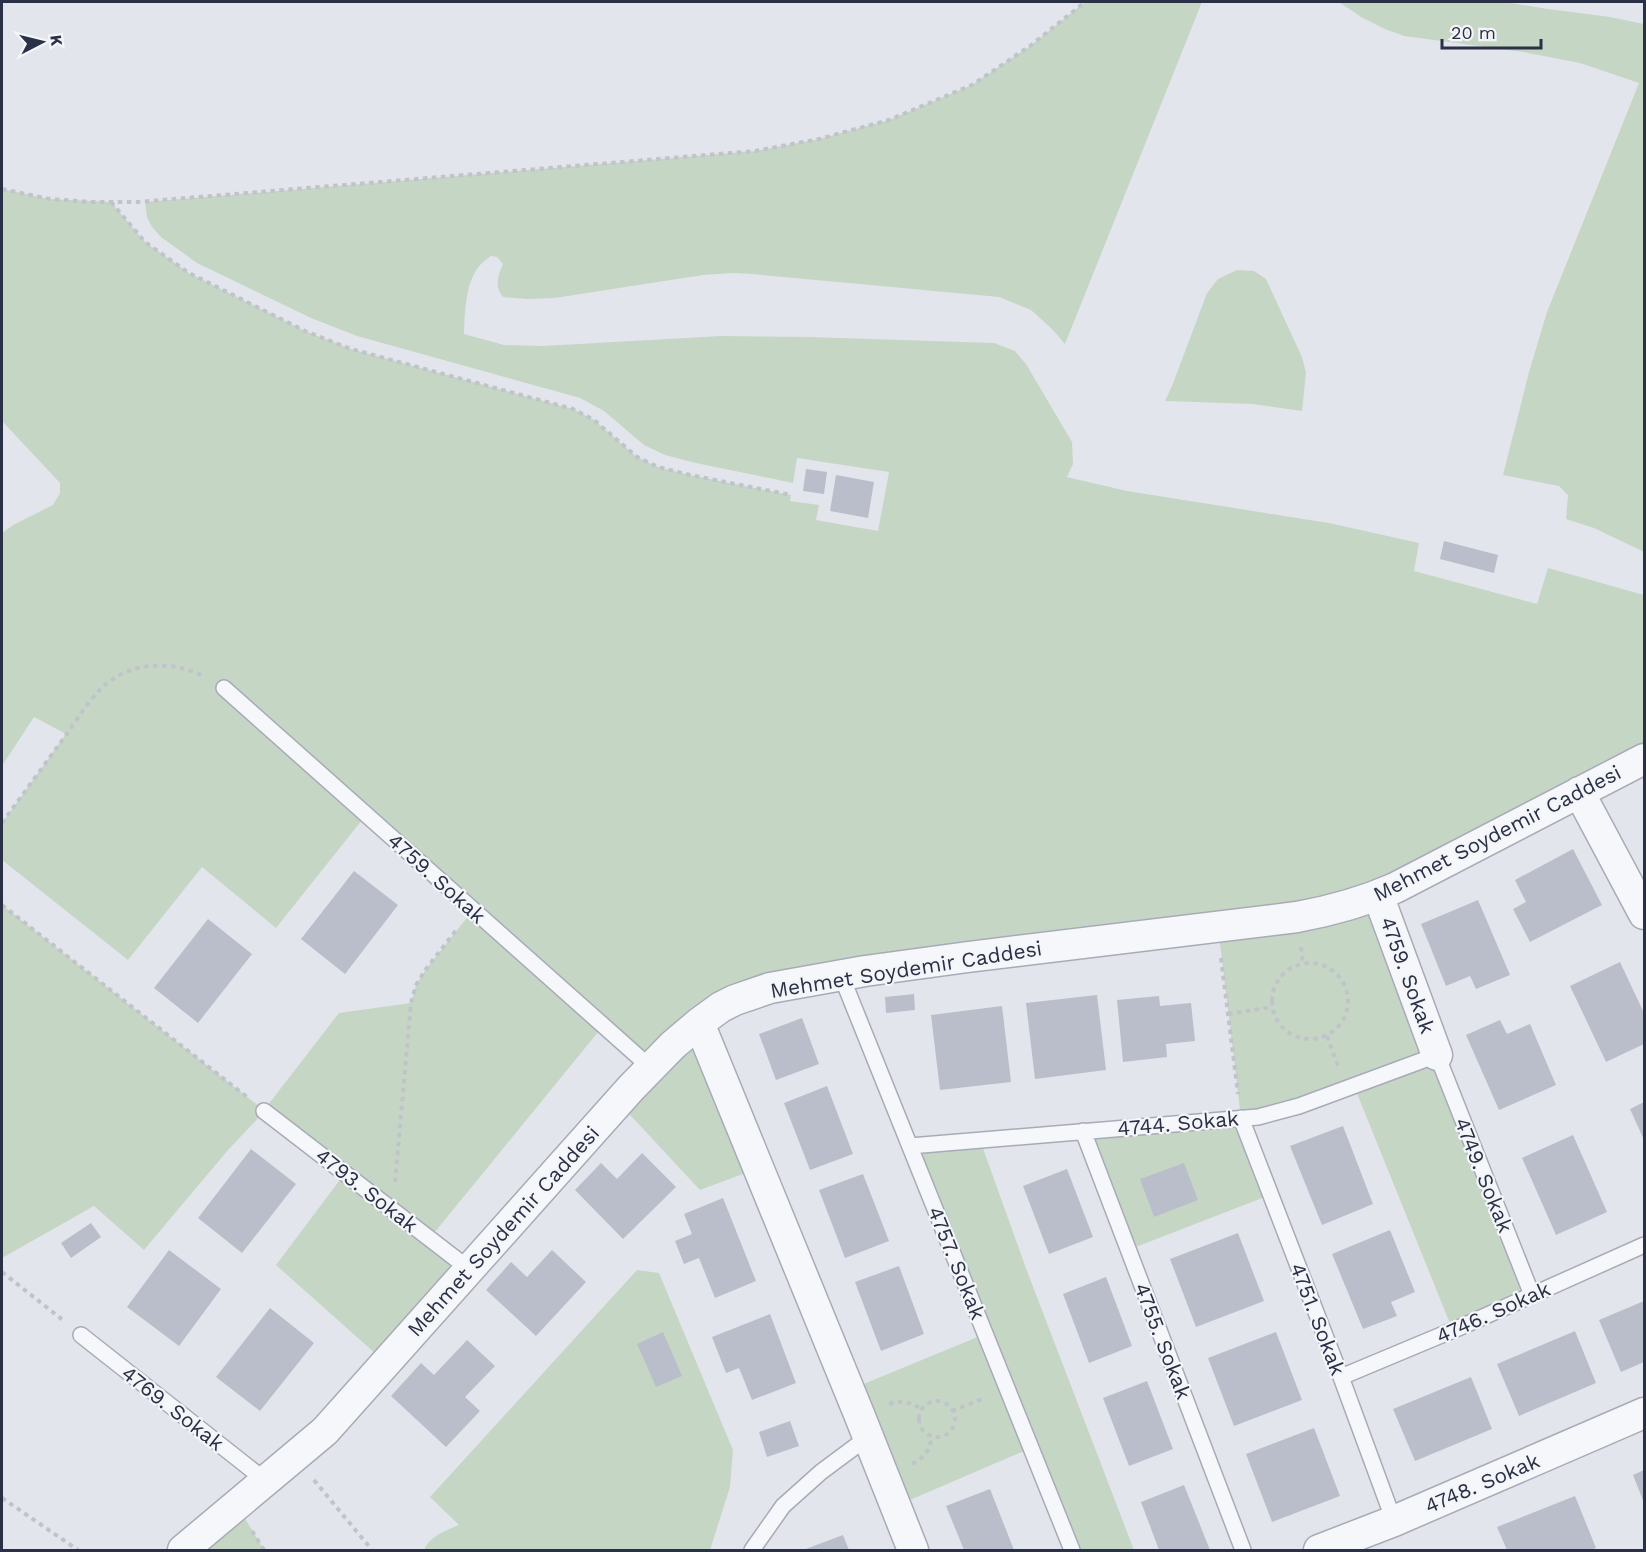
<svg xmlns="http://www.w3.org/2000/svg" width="1646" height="1552" font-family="'Work Sans',sans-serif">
<rect width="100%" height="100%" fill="#e3e5ec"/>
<path fill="#c6d6c4" d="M 1085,2 L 1202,2 L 1065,344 L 1052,329 L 1031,310 L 999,297 L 752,274 L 733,273 L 703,275 L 555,298 L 527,299 L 503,297 C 494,286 498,276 503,264 L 497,257 L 491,256 C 486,260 480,264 477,269 C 465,287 465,313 464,334 L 504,345 L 543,346 L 721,336 L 810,337 L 994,343 L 1015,351 L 1026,364 L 1072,442 L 1073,464 L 1067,477 L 1127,491 L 1329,523 L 1419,543 L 1414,571 L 1537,604 L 1548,568 L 1644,595 L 1644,759 L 1379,895 L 1532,1295 L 1453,1331 L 1354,1086 L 1241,1118 L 1270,1195 L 1128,1250 L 1083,1131 L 1241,1118 L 1218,927 L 865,971 L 699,1023 L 759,1168 L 700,1190 L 618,1102 L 650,1068 L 603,1026 L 430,1238 L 469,1269 L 386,1363 L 276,1265 L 345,1173 L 265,1111 L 228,1150 L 144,1250 L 94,1206 L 2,1258 L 2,905 L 264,1110 L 339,1013 L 411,1003 L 416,985 L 426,969 L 473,910 L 366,815 L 276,928 L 202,867 L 128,960 L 2,860 L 2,823 L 66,734 L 34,717 L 2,766 L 2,533 L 13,525 L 53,505 L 60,493 L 60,483 L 2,421 L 2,189 L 50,199 L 111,202 L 145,242 L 189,273 L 305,331 L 351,349 L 573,409 L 594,420 L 637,457 L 658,467 L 690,475 L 791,495 L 790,501 L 819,505 L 816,520 L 878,531 L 889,472 L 797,458 L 793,483 L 696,463 L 665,455 L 644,445 L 604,411 L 580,398 L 357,336 L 311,318 L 197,263 L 161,237 L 152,227 L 147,217 L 145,202 L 755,151 L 819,139 L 889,120 L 972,85 L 1030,46 Z
M 1339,2 L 1505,2 L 1548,9 L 1610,17 L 1644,24 L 1644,552 L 1594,528 L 1566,519 L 1568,495 L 1559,486 L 1503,475 L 1529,372 L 1547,312 L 1639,83 L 1580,63 L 1523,52 L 1404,36 L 1385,29 L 1361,17 Z
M 1237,270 L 1254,271 L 1266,279 L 1302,357 L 1306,373 L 1302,411 L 1253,404 L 1165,401 L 1172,386 L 1207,293 L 1218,279 Z
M 980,1140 L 1027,1271 L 1134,1550 L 1072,1550 L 1031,1448 L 896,1506 L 849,1390 L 985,1334 L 910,1146 Z
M 637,1270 L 659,1273 L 733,1450 L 730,1487 L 710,1550 L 424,1550 C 430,1536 445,1531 459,1525 L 430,1497 Z
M 237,1505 L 264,1550 L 183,1550 Z"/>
<path fill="#babeca" d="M 806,469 L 827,472 L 824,494 L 803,491 Z
M 836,475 L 874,482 L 868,518 L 830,511 Z
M 1444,541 L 1498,555 L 1494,573 L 1440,559 Z
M 1573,849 L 1602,905 L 1530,942 L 1513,909 L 1526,902 L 1515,880 Z
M 354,871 L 398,905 L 345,974 L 301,939 Z
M 1478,900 L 1510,975 L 1476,989 L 1470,976 L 1446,986 L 1421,924 Z
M 208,919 L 252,954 L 198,1023 L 154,988 Z
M 1620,962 L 1644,1013 L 1644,1044 L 1606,1062 L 1570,986 Z
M 914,994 L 915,1010 L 886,1013 L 885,997 Z
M 1097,995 L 1106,1070 L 1035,1079 L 1026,1003 Z
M 1159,996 L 1160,1006 L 1191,1003 L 1195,1041 L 1166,1044 L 1167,1057 L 1123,1062 L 1117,1000 Z
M 1002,1006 L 1011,1082 L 940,1090 L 931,1015 Z
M 802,1018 L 819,1064 L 776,1080 L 759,1034 Z
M 1500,1020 L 1507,1034 L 1530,1024 L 1556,1085 L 1499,1110 L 1466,1035 Z
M 827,1086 L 853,1154 L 810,1170 L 784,1103 Z
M 1644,1102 L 1644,1140 L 1630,1109 Z
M 1343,1126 L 1373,1204 L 1322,1225 L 1290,1146 Z
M 1573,1135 L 1607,1212 L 1556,1235 L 1522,1158 Z
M 251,1149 L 296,1184 L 242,1253 L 198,1218 Z
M 642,1153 L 676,1187 L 623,1239 L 575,1190 L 601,1163 L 617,1179 Z
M 1184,1163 L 1198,1200 L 1154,1217 L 1140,1179 Z
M 1067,1169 L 1093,1237 L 1049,1254 L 1023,1186 Z
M 863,1174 L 889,1241 L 845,1258 L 819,1190 Z
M 723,1198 L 756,1281 L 715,1298 L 699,1258 L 684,1264 L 675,1241 L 692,1234 L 684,1214 Z
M 91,1223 L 101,1237 L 71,1258 L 61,1243 Z
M 1390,1230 L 1415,1292 L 1391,1302 L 1397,1316 L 1363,1329 L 1332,1254 Z
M 1238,1233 L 1264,1301 L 1196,1327 L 1170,1259 Z
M 169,1250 L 221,1289 L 179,1346 L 127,1307 Z
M 552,1250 L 586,1282 L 536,1336 L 486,1290 L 511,1262 L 527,1277 Z
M 899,1266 L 924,1334 L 881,1351 L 855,1282 Z
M 1106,1277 L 1132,1346 L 1089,1363 L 1063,1294 Z
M 1644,1301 L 1644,1362 L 1621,1372 L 1599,1320 Z
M 270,1308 L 314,1343 L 260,1411 L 216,1377 Z
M 770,1314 L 796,1383 L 752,1400 L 739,1368 L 726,1373 L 712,1337 Z
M 1575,1331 L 1596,1383 L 1519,1416 L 1497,1364 Z
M 663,1332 L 682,1376 L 656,1387 L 637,1344 Z
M 1276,1332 L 1302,1400 L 1234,1426 L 1208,1358 Z
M 467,1340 L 495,1366 L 465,1397 L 480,1411 L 446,1447 L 391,1396 L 421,1363 L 434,1375 Z
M 1471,1377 L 1492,1429 L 1415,1461 L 1393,1409 Z
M 1147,1381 L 1173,1449 L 1129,1466 L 1103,1398 Z
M 790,1421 L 799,1446 L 767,1457 L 759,1432 Z
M 1314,1428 L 1340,1496 L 1272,1522 L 1246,1454 Z
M 1644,1470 L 1644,1503 L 1633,1475 Z
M 1184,1485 L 1210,1550 L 1159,1550 L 1141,1502 Z
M 990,1489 L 1014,1550 L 964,1550 L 946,1506 Z
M 1575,1496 L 1596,1548 L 1590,1550 L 1507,1550 L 1497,1527 Z
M 843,1535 L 849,1550 L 803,1550 Z"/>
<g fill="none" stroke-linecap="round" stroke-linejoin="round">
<g stroke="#a8abb7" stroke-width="18">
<path id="lane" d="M 224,688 L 651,1068
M 841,975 L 1072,1550
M 264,1111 L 469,1269
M 1241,1118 L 1341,1377 L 1394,1521
M 1083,1131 L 1243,1550
M 910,1146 L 1258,1117 L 1299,1106 L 1437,1055 L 1532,1295
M 81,1335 L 266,1481
M 1341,1377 L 1463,1326 L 1644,1245
M 752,1550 L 783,1506 L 821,1472 L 868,1437"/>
</g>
<g stroke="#a8abb7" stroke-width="33">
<path id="street" d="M 1579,792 L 1644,914
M 1378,895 L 1437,1055
M 699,1023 L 859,1414 L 913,1550
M 183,1550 L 325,1431 L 631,1088 L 673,1045 L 699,1023 L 721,1007 L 735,1000 L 770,988 L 865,971 L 968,957 L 1297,917 C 1330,911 1363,902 1395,888 L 1644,759
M 1319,1550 L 1394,1521 L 1644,1413"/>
</g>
<path stroke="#c1c3cb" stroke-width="4" stroke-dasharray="4.5 4.5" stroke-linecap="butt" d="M 2,189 L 50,199 L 91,202 L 138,202 L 755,151 L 819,139 L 889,120 L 972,85 L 1030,46 L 1085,2
M 111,202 L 145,242 L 189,273 L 305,331 L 351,349 L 573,409 L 594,420 L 637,457 L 658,467 L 690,475 L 791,495
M 2,823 C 23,794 45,764 66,735 C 80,716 94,691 113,679 C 139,661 178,662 205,677
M 2,905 L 247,1097
M 1301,947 L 1303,964
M 1221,958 L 1238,1094
M1272 1001a38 38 0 1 1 76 0a38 38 0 1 1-76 0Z
M 1228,1014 L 1272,1007
M 1327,1036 L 1338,1066
M 395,1182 L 411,1003 L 416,985 L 426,969 L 457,929
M 2,1272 L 64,1321
M919 1419a18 18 0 1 1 36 0a18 18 0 1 1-36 0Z
M 889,1404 C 902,1400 909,1402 922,1409
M 952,1411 L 985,1398
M 912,1464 C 925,1457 929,1451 932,1437
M 314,1480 L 372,1550
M 2,1498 L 78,1550
M 252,1531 L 264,1550"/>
<use href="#lane" stroke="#f6f7fa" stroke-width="15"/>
<use href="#street" stroke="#f6f7fa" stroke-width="30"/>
</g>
<g text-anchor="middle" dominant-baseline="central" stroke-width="4.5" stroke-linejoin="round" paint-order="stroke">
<g font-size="21" fill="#2a3045" stroke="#f3f5f9">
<text transform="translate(1497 833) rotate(-27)">Mehmet Soydemir Caddesi</text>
<text transform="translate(437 878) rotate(42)">4759. Sokak</text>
<text transform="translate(906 969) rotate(-9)">Mehmet Soydemir Caddesi</text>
<text transform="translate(1408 975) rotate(70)">4759. Sokak</text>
<text transform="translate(1178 1123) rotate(-5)">4744. Sokak</text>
<text transform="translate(1484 1175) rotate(68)">4749. Sokak</text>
<text transform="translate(367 1190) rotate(38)">4793. Sokak</text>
<text transform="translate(503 1231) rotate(-48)">Mehmet Soydemir Caddesi</text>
<text transform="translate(957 1263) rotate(68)">4757. Sokak</text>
<text transform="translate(1493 1312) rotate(-24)">4746. Sokak</text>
<text transform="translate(1318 1319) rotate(69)">4751. Sokak</text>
<text transform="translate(1163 1341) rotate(69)">4755. Sokak</text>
<text transform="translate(173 1408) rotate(38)">4769. Sokak</text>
<text transform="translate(1482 1483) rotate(-23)">4748. Sokak</text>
</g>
</g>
<rect width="1646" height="1552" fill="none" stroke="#2a3045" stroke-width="6"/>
<g transform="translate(42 42) rotate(83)" stroke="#f3f5f9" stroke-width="4.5" paint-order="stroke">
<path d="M0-4.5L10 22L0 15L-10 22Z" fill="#2a3045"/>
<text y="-9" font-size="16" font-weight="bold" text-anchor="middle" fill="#2a3045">K</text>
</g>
<path d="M1442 39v9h99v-9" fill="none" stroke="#2a3045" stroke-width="3"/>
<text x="1451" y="39" font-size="18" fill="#2a3045" stroke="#f3f5f9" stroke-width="4.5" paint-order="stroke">20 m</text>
</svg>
